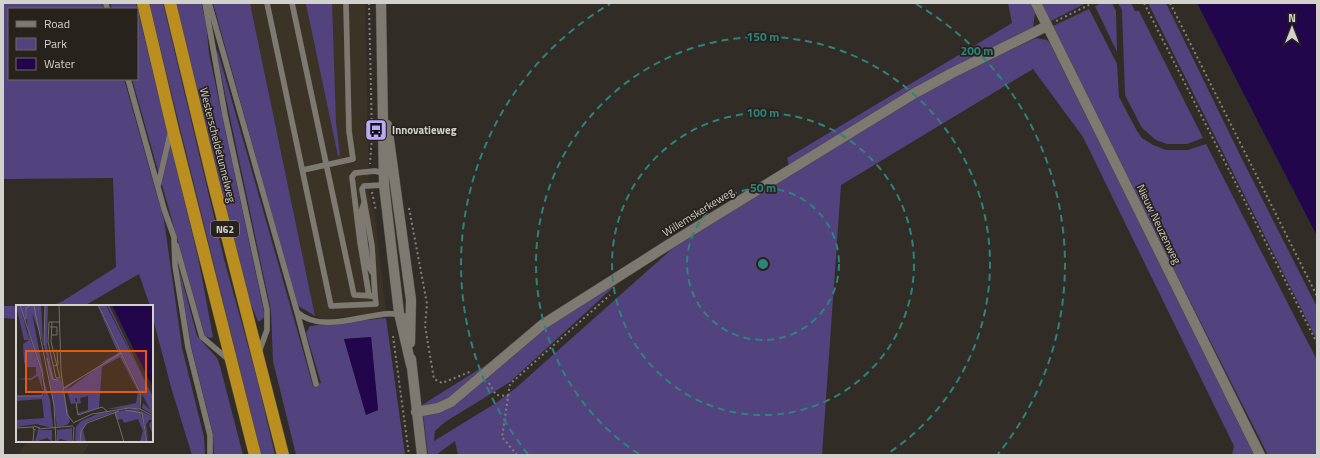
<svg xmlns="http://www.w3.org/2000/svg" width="1320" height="458" font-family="'Titillium Web',sans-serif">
<rect width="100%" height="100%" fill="#312d26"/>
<path fill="#3a3326" d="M 250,3 L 365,3 L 369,194 L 375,217 L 386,312 L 325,319 L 315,316 Z
M 27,441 L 84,441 L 89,445 L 82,455 L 23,455 L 20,452 Z"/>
<path fill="#52437f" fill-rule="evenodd" d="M 3,3 L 102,3 L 104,9 L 9,9 L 9,79 L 124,79 L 164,220 L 182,348 L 204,437 L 205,455 L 192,455 L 171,387 L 152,315 L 152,306 L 150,306 L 139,274 L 84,306 L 17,306 L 17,319 L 3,318 L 3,306 L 51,306 L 63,301 L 116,267 L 113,178 L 3,179 Z
M 110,3 L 136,3 L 198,257 L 213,337 L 210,338 L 205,336 L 202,326 L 132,79 L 137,79 L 137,9 L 112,9 Z
M 149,3 L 163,3 L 225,263 L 258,382 L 275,455 L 261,455 Z
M 175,3 L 201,3 L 206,22 L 209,54 L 264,312 L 264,317 L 260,321 L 258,321 L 246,293 Z
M 213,3 L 250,3 L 315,316 L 297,305 Z
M 313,3 L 332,3 L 336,123 L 340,155 L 338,156 L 306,4 Z
M 1008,3 L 1030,3 L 1035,13 L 1033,28 L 952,69 L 789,165 L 787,158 L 1012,23 Z
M 1039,3 L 1086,3 L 1049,22 Z
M 1101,3 L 1112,3 L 1116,11 L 1117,52 L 1095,6 Z
M 1118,3 L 1131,3 L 1135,11 L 1139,11 L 1203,138 L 1187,144 L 1167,144 L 1156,140 L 1142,128 L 1125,95 L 1122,10 Z
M 1148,3 L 1166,3 L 1241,157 L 1317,307 L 1317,340 Z
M 1089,9 L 1117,64 L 1119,97 L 1137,131 L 1142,138 L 1153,145 L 1166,150 L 1188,150 L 1206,144 L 1303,333 L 1317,360 L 1317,455 L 1268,455 L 1051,27 Z
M 1036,38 L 1047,40 L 1051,45 L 1255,455 L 1232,455 L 1234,446 L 1083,137 L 1033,69 L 841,185 L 822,455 L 458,455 L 455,441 L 436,455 L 428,455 L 422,405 L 620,281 L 510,382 L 445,422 L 435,431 L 434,441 L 496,403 L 517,387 L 673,248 L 921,93 Z
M 216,51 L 218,52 L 313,386 L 321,383 L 306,333 L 310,326 L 386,318 L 405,455 L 296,455 L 273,361 L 271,311 ZM 371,337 L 378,410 L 366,415 L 344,339 Z
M 178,265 L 197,336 L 217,358 L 220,366 L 243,455 L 214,455 L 213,434 L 191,346 Z"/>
<path fill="#22064b" d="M 1197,3 L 1317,3 L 1317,236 Z
M 371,337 L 378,410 L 366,415 L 344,339 Z"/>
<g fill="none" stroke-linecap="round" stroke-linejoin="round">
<g stroke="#4d4a43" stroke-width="6">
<path id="lane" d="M 106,3 L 107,9
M 205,3 L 225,115 L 267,310 L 267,330 L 259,352
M 209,3 L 297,312 C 328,340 386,300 410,319
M 267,3 L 331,306 L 376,304 L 375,296 L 354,295 L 292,3
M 128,79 L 164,209 L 174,237 L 175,265 L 188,347 L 210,435 L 210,455
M 303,170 L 353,159 L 349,131 L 346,3
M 158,186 L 170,134
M 364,203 L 361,212 L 368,265 L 372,272
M 176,245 L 202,337 L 229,360
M 369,296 L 360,242 L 352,177 L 355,173 L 375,171 L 383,173
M 375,296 L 372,246 L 362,189 L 364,186 L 384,185
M 297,312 L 316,384"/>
</g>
<g stroke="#4d4a43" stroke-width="11">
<path id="street" d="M 381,3 L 384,185 L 399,313 L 411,365
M 1036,3 L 1260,455
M 387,125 L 411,300 L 410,343
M 411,359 L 422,455
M 416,412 L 438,408 L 451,402 L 542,325 L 668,245 L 915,93 L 952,73 L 1047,26"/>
</g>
<g stroke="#4d4a43" stroke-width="13">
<path id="highway" d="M 143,3 L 172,126 L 255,455
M 170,3 L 213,181 L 283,455"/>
</g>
<path stroke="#83807a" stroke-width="2" stroke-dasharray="2 3" stroke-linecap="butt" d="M 369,3 L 372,136 L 370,164
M 1144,3 L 1317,343
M 1170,3 L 1317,296
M 1056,21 L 1093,3
M 372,192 L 376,211
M 409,208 L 427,304 L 425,326 L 434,379 L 442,383 L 472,371
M 393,336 L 409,455
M 489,383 L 496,395 L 508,396
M 517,455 L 502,437 L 510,384 L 610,295"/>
<use href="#lane" stroke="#7e7a71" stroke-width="5.5"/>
<use href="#street" stroke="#7e7a71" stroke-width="10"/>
<use href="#highway" stroke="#ba8f1f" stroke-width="12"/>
</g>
<g fill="none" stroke="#2c847c" stroke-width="2" stroke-dasharray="7 5">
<circle cx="763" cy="264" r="76"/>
<circle cx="763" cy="264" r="151"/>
<path d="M639 454A227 227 0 1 1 887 454"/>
<path d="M528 454A302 302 0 0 1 610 4M916 4A302 302 0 0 1 998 454"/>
</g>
<defs>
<g id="bus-square" transform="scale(1.15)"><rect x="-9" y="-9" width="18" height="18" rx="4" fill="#baaaf6" stroke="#27231c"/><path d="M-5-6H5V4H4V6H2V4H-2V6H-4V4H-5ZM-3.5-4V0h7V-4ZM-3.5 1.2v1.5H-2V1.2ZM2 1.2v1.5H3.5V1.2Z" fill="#111"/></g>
</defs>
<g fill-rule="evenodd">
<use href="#bus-square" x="376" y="130"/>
</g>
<g text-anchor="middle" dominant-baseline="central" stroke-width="3.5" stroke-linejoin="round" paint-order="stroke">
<rect fill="#27231c" stroke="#9f9d97" stroke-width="1" x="211" y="221" width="28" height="16" rx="3"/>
<g font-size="10" font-weight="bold" fill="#d3d1cc">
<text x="225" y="229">N62</text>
</g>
<g font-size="11" font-weight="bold" fill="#d3d1cc" stroke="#27231c" text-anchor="start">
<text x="392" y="130">Innovatieweg</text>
</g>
<g font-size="11" fill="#d3d1cc" stroke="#27231c">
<text transform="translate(218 145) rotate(76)">Westerscheldetunnelweg</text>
<text transform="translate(698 212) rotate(-32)">Willemskerkeweg</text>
<text transform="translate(1159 224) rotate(64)">Nieuw Neuzenweg</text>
</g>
</g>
<g transform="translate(16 305)">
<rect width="137" height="137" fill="#312d26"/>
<path d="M 0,0 L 4,0 L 13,35 L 8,35 ZM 4,0 L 25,0 L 27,37 L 16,8 L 29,76 L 12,23 L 9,4 L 10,19 ZM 29,0 L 32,0 L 31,41 L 38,74 L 28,42 ZM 81,0 L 125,89 L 123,103 L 91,104 L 120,98 L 122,86 L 104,52 L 86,62 L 83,103 L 63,109 L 61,108 L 72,105 L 72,91 L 64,93 L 65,98 L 61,99 L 61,93 L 59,93 L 60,98 L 55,99 L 51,86 L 49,87 L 48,82 L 66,71 L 49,85 L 55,82 L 90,56 L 81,60 L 102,48 ZM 82,0 L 90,0 L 137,92 L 137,110 L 126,103 L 127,98 L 134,105 ZM 91,0 L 93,0 L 137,92 ZM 11,24 L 25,66 L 27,87 L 22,71 L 15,75 L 0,74 L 15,73 L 20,70 L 20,62 L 10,62 L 8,57 L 7,39 L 13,35 ZM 30,50 L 38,75 L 45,74 L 54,116 L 51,120 L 41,122 ZM 28,76 L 34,95 L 37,123 L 20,119 L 0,122 L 0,115 L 28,113 L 26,94 L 0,96 L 0,91 L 28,90 ZM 121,104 L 137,112 L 137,130 L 133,120 L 136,115 L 133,115 L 130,120 L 133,137 L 125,107 L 119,105 L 125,108 L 131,137 L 124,137 L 127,126 L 122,114 L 108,118 L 106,114 L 101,115 L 98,107 L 71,117 L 67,125 L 70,137 L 59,137 L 60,122 L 65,116 L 84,108 ZM 56,123 L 56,137 L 44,134 L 41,137 L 41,125 ZM 22,125 L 36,125 L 36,137 L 31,133 L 19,137 Z" fill="#52437f"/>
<path d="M 96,0 L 137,0 L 137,82 L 118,45 Z" fill="#22064b"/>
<path fill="none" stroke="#726f68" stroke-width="1" d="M 43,0 L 45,66 L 51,109 L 57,117M 82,0 L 125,89 L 124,104M 18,1 L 38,100 L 40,137M 10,14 L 10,3 L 15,0M 36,17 L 35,37 L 44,73 L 40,73 L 32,37 L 33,17 L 44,17M 34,22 L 41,22 L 41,30 L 35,30M 28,40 L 29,0M 36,46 L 41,45 L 42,60 L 38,61M 31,53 L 37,74 L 42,75M 48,83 L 105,48M 0,91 L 25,91 L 29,86 L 26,67 L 4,0M 60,97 L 62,110 L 86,102 L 91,106M 109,105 L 126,108 L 131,137M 99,107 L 108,137M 57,118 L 76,109 L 113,103 L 124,104 L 137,111M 0,123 L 17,122M 22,124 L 57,121M 20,125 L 17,124 L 18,121 L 24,123M 17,137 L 18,125M 57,137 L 58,122M 64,137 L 65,126 L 71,118 L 103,106"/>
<path fill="#e8590c" fill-opacity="0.15" stroke="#e8590c" stroke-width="2" d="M 10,46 L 130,46 L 130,87 L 10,87 Z"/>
<rect width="137" height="137" fill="none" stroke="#d3d1cc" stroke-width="2"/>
</g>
<circle cx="763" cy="264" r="6" fill="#2c847c" stroke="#27231c" stroke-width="2"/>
<g font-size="12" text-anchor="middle" font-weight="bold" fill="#2c847c" stroke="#27231c" stroke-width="3.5" stroke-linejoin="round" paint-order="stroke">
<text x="763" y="41">150 m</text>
<text x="977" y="55">200 m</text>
<text x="763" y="117">100 m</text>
<text x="763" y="192">50 m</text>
</g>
<rect width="1320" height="458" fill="none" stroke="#d3d1cc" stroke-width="8"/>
<rect x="8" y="8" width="130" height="72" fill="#27231c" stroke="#6c6962"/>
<rect x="16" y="21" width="20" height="6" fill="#7e7a71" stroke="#6c6962"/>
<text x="44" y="28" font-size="12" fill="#d3d1cc">Road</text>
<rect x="16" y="38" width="20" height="12" fill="#52437f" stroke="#6c6962"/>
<text x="44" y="48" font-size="12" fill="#d3d1cc">Park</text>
<rect x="16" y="58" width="20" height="12" fill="#22064b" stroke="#6c6962"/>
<text x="44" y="68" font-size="12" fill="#d3d1cc">Water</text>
<g transform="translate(1292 28)" stroke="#27231c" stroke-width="3" paint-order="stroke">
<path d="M0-3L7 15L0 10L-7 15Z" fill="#d3d1cc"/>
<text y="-6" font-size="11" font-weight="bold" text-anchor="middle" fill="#d3d1cc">N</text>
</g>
</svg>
